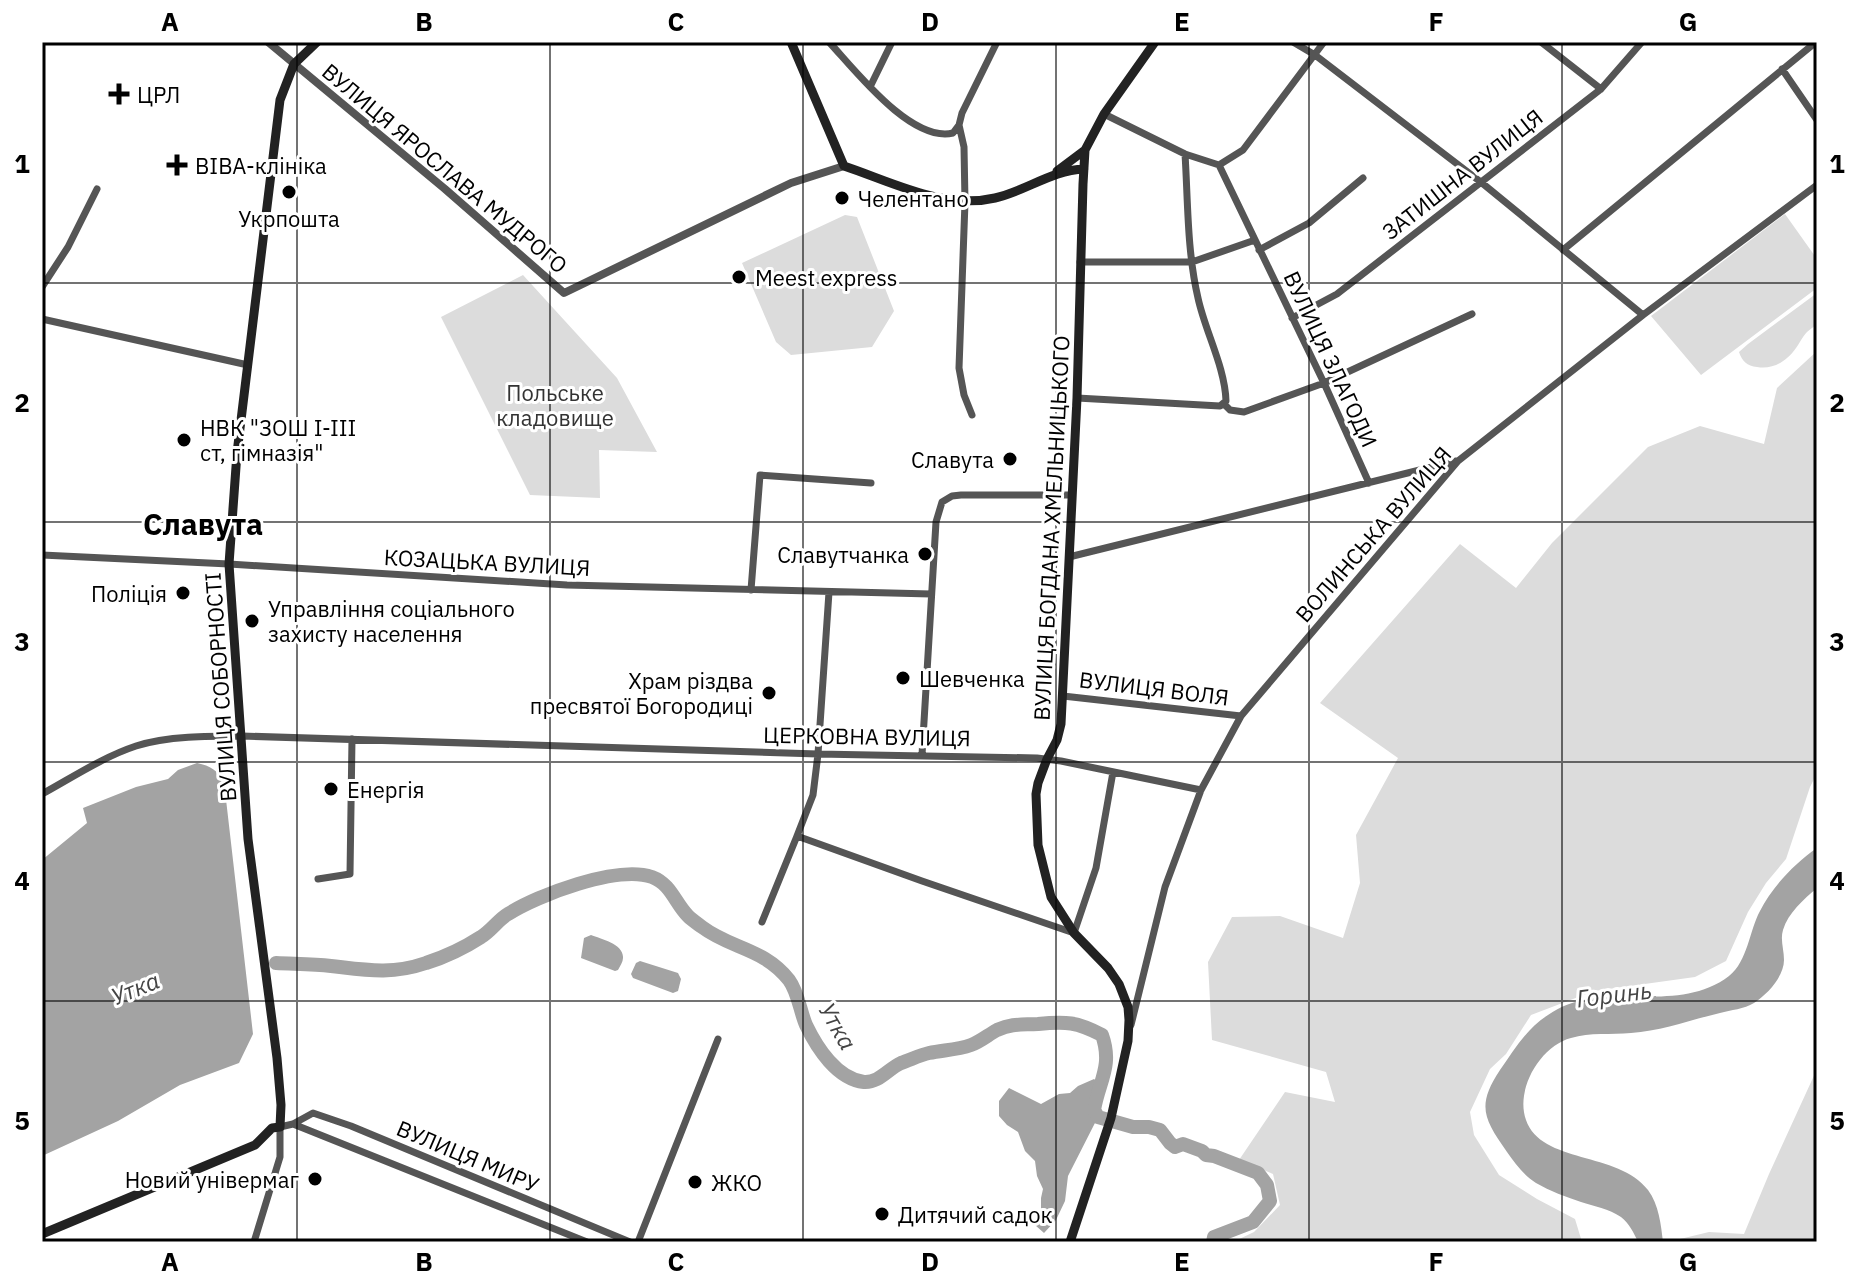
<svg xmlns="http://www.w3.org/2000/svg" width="1859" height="1284" font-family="'IBM Plex Sans',sans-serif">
<rect width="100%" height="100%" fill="#fff"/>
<path fill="#dcdcdc" d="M 1785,214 L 1817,259 L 1817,288 L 1701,375 L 1651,316 Z
M 845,215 L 857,217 L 894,311 L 872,347 L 791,355 L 776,342 L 742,263 Z
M 523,275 L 617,378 L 657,452 L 599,450 L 600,498 L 530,495 L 441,317 Z
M 1817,293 L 1817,324 C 1814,327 1810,329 1807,332 C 1802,337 1800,343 1796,348 C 1787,361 1773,370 1757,367 C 1747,366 1742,361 1739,352 L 1748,344 Z
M 1817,351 L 1817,773 L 1810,787 L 1786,859 L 1766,883 L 1748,912 L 1726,961 L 1695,977 L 1594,991 L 1531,1015 L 1506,1054 L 1490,1069 L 1470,1112 L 1474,1135 L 1499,1175 L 1537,1199 L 1575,1219 L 1582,1242 L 1233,1242 L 1254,1232 L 1280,1205 L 1273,1174 L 1239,1160 L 1285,1092 L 1335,1102 L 1326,1072 L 1212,1040 L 1208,962 L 1232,917 L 1280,916 L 1343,938 L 1360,883 L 1356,835 L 1398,758 L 1320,703 L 1460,544 L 1516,588 L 1552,543 L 1648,447 L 1700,426 L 1764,444 L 1777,388 Z
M 1817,1069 L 1817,1242 L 1663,1242 L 1663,1239 L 1680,1239 L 1709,1232 L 1744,1234 L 1769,1174 Z"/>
<path fill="#a3a3a3" d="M 197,763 C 211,766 217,770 224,782 L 253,1034 L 239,1063 L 180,1085 L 118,1121 L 42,1156 L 42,860 L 87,823 L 83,808 L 136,787 L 168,779 L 178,770 Z
M 1817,848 L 1817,888 C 1804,899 1788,913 1783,930 C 1780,940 1784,949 1784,960 C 1784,976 1768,994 1754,1003 C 1744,1009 1731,1010 1720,1013 C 1690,1020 1661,1031 1631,1033 C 1611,1035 1590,1032 1571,1038 C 1540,1046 1515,1090 1526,1120 C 1541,1164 1618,1151 1648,1190 C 1659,1205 1661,1225 1663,1242 L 1638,1242 C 1634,1233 1629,1223 1621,1217 C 1609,1209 1594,1206 1581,1202 C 1566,1197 1550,1191 1536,1183 C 1524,1176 1515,1163 1507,1152 C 1484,1119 1476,1106 1500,1070 C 1514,1050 1527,1028 1548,1015 C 1603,977 1675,1017 1729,976 C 1748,961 1749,931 1760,911 C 1772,887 1795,863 1817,848 Z
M 591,935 C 601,939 624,944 623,958 C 623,962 620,966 618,970 L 615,971 L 581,958 L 584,938 Z
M 640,961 L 678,973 L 681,979 L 678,991 L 673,993 L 633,978 L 631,974 L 636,963 Z
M 1094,1079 L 1105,1088 L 1098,1117 L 1068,1176 L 1065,1201 L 1056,1220 L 1044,1233 L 1035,1225 L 1041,1214 L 1041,1198 L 1043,1189 L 1037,1176 L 1035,1161 L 1025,1151 L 1018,1132 L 1007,1125 L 999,1116 L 999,1101 L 1009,1088 L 1041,1104 L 1059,1094 L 1070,1093 L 1078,1086 Z"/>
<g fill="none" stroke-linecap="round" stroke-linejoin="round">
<path stroke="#a3a3a3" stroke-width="14" d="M 276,963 C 294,964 313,964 331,966 C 366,970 391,975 426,963 C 445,957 464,948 481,937 C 491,931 498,920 508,914 C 538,895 617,865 652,877 C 671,884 675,903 688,916 C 692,920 698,924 702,927 C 731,949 764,948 789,980 C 798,992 800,1011 806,1025 C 817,1048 837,1079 864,1082 C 879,1083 888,1069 901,1063 C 910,1060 920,1055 929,1053 C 943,1050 957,1050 971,1045 C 980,1042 988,1035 997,1030 C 1013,1023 1022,1025 1038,1024 C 1066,1021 1077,1022 1102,1035 C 1113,1066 1099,1081 1094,1110 L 1098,1117 L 1133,1127 L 1149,1127 L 1160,1130 L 1170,1143 L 1175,1147 L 1183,1144 L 1202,1151 L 1206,1155 L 1214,1156 L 1258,1173 L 1267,1185 L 1270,1201 L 1253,1222 L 1214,1237 L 1213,1242"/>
<path stroke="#555" stroke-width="7" d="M 829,42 C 855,70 911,143 953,133 L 959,125
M 1293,42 L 1315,55 L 1482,183 L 1643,315
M 1324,42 L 1243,150 L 1219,165 L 1324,383 L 1369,483
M 1541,42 L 1601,89
M 1782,69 L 1817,120
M 870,87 L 892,42
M 1104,114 L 1185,154 L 1219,165
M 1259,250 L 1309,223 L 1363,178
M 1563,250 L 1816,42
M 1080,262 L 1192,262 L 1255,240
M 42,287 L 68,247 L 97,189
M 1292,318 L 1337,294 L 1601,89 L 1642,42
M 42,319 L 248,365
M 1077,398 L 1220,406 L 1226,401 C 1225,367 1205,331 1198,298 C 1187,251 1188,201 1185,154
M 1224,404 L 1230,410 L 1244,412 L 1324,383 L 1472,314
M 972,415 L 964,395 L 959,368 L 965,202 L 964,147 L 959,125 L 962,113 L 997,42
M 42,555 L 229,564 L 567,585 L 931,594
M 1069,557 L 1456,461
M 751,590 L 760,475 L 871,483
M 829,592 L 818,754 L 813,795 L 797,836 L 922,881 L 1074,933 L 1096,868 L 1113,772
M 1063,696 L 1241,716
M 922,755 L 936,522 L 942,502 L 952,496 L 961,495 L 1072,495
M 42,794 C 73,777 103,757 136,746 C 167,736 209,736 242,736 L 818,754 L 1037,758 L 1061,761 L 1201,790
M 318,879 L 350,874 L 352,739
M 762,922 L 797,836
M 1131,1025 L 1165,887 L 1201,790 L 1241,716 L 1458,461 L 1643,315 L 1817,185
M 293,1124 L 587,1242
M 254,1242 L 280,1157 L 280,1127 L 293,1124 L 313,1113 L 351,1126 L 630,1242
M 638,1242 L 718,1039"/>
<path stroke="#555" stroke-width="8" d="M 268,42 L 445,189 L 564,293 L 791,183 L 844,166"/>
<path stroke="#222" stroke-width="9" d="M 791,42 L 844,166 C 892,182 944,210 995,198 C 1026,191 1052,170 1084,169
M 1057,171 L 1085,150
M 42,1234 L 255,1145 L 272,1128 L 280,1127 L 281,1105 L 277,1058 L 248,839 L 229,564 L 237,453 L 280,100 L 294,64 L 317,42
M 1070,1242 L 1111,1118 L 1128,1041 L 1129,1020 L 1128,1007 L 1119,984 L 1108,968 L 1074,933 L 1051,897 L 1038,845 L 1036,794 L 1038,783 L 1047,759 L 1057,740 L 1061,724 L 1077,398 L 1083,184 L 1085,150 L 1104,114 L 1155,42"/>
</g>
<path fill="none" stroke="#000" stroke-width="2" stroke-opacity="0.55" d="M 297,42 L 297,1242M 550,42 L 550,1242M 803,42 L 803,1242M 1056,42 L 1056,1242M 1309,42 L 1309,1242M 1562,42 L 1562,1242M 42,283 L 1817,283M 42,522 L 1817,522M 42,762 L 1817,762M 42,1001 L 1817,1001"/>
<g fill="#000" stroke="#fff" stroke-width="3">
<path d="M115 82h8v8h8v8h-8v8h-8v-8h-8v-8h8z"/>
<path d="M173 153h8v8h8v8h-8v8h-8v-8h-8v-8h8z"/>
<circle cx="289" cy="192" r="8"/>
<circle cx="842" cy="198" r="8"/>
<circle cx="739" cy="277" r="8"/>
<circle cx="184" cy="440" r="8"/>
<circle cx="1010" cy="459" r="8"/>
<circle cx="925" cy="554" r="8"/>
<circle cx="183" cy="593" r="8"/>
<circle cx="252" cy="621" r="8"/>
<circle cx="903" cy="678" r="8"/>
<circle cx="769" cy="693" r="8"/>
<circle cx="331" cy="789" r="8"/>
<circle cx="315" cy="1179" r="8"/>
<circle cx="695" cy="1182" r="8"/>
<circle cx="882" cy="1214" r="8"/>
</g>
<g text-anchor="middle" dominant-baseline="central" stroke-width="6" stroke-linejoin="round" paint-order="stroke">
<g font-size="22" fill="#000" stroke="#fff" text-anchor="start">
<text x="137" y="94">ЦРЛ</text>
<text x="195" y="165">ВІВА-клініка</text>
<text x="858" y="198">Челентано</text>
<text x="289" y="218" text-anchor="middle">Укрпошта</text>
<text x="755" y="277">Meest express</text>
<text x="200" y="427">НВК "ЗОШ І-ІІІ<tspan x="200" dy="25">ст, гімназія"</tspan></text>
<text x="994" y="459" text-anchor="end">Славута</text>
<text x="909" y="554" text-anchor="end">Славутчанка</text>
<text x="167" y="593" text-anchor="end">Поліція</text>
<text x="268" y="608">Управління соціального<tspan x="268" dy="25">захисту населення</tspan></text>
<text x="919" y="678">Шевченка</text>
<text x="753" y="680" text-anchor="end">Храм різдва<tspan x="753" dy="25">пресвятої Богородиці</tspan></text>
<text x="347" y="789">Енергія</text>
<text x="299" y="1179" text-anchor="end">Новий універмаг</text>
<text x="711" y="1182">ЖКО</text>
<text x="898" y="1214">Дитячий садок</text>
</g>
<g font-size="22" fill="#000" stroke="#fff">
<text transform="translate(445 168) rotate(40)">ВУЛИЦЯ ЯРОСЛАВА МУДРОГО</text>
<text transform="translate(1462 174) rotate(-38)">ЗАТИШНА ВУЛИЦЯ</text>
<text transform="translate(1331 359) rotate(65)">ВУЛИЦЯ ЗЛАГОДИ</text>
<text transform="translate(1051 528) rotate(-87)">ВУЛИЦЯ БОГДАНА ХМЕЛЬНИЦЬКОГО</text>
<text transform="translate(1373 534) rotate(-49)">ВОЛИНСЬКА ВУЛИЦЯ</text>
<text transform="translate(487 562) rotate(3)">КОЗАЦЬКА ВУЛИЦЯ</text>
<text transform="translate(220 687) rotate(-94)">ВУЛИЦЯ СОБОРНОСТІ</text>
<text transform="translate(1154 688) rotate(7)">ВУЛИЦЯ ВОЛЯ</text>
<text transform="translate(867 736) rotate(1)">ЦЕРКОВНА ВУЛИЦЯ</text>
<text transform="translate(468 1156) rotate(23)">ВУЛИЦЯ МИРУ</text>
</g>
<g font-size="22" fill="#333" stroke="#fff">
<text x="555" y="392">Польське<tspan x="555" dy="25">кладовище</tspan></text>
</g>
<g font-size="24" font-style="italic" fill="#444" stroke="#fff">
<text transform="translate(135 988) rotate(-22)">Утка</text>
<text transform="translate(1614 994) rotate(-7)">Горинь</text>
<text transform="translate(838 1026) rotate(60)">Утка</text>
</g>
<g font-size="30" font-weight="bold" fill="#000" stroke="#fff">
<text x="203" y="523">Славута</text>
</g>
</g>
<rect width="1859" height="1284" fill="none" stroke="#ffffff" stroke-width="88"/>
<rect x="44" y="44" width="1771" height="1196" fill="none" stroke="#000" stroke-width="3"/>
<g font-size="26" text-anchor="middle" font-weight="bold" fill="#000">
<text x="170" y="31">A</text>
<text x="424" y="31">B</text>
<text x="676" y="31">C</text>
<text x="930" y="31">D</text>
<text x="1182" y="31">E</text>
<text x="1436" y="31">F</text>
<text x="1688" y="31">G</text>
<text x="22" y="173">1</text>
<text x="1837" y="173">1</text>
<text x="22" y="412">2</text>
<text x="1837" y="412">2</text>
<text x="22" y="651">3</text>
<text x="1837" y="651">3</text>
<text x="22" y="890">4</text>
<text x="1837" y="890">4</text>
<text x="22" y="1130">5</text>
<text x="1837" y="1130">5</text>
<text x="170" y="1271">A</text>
<text x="424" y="1271">B</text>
<text x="676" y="1271">C</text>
<text x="930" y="1271">D</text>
<text x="1182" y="1271">E</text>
<text x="1436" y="1271">F</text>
<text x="1688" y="1271">G</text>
</g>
</svg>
